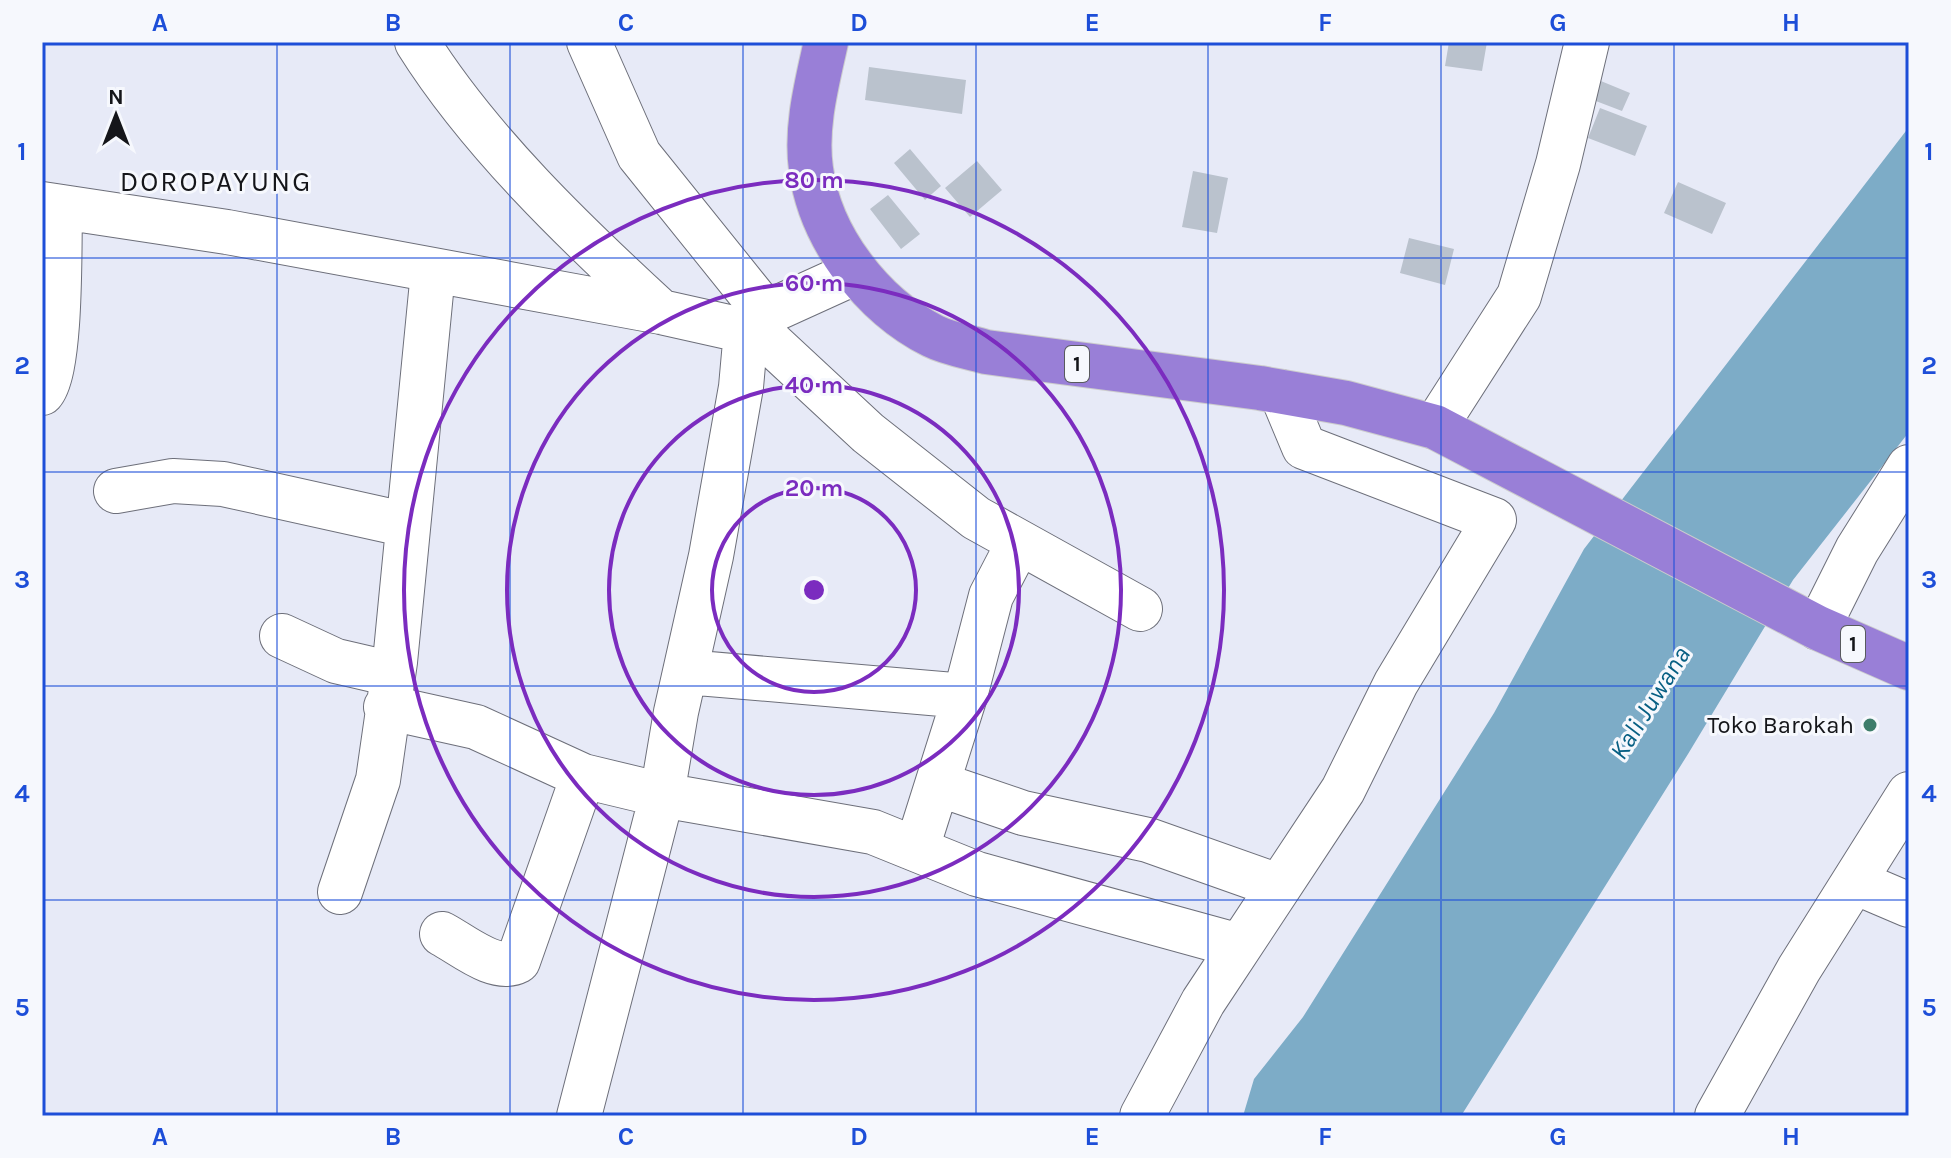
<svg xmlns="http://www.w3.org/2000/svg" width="1951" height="1158" font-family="Karla,sans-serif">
<rect width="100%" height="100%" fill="#e7eaf7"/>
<path fill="#7dacc7" d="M 1909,127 L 1909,432 L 1793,580 L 1688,754 L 1461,1116 L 1243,1116 L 1254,1079 L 1303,1017 L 1494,713 L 1584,549 Z"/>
<path fill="#bac2cd" d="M 1449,42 L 1487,42 L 1482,71 L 1445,66 Z
M 869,67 L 966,80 L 962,114 L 865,100 Z
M 1596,79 L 1630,93 L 1622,111 L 1588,98 Z
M 1600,108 L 1647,126 L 1635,156 L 1588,138 Z
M 910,149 L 941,186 L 925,200 L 894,163 Z
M 977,161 L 1002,190 L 970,217 L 945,188 Z
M 1193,171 L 1228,178 L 1217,233 L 1182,227 Z
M 1678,182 L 1726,203 L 1712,234 L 1664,213 Z
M 888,195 L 920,234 L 901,249 L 870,209 Z
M 1409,238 L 1454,249 L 1445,285 L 1400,273 Z"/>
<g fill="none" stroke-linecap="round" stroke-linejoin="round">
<g stroke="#6d6f7a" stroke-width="46">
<path id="minor" d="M 417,42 C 479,141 575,233 661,312
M 589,42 L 639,155 L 766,313
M 42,204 L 227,232 L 661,312 L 746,331 L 741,387 L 711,556 L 676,712 L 662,795 L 579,1116
M 755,328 L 868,433 L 976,518 L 1140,609
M 746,331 L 755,328 L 766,313 L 854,273
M 42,393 C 62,371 59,243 60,207
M 1435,427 L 1519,296 L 1558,164 L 1587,42
M 116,491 L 173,481 L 223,484 L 408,525
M 1818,628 L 1857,550 L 1909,467
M 282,636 L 336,661 L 392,674
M 686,672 L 965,696 L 917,848
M 965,696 L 991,596 L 1018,544
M 386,707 L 476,727 L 583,776 L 662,795 L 873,832 L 977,874 L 1239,946
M 938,784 L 1023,813 L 1148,840 L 1278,886
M 1855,882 L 1909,905
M 340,892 L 378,780 L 395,662 L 433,272
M 442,934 C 463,945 495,973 518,961 L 583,776
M 1142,1116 L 1203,1002 L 1343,790 L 1396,683 L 1494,520 L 1304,447 L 1281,392
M 1717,1116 L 1799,969 L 1909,794"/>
</g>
<g stroke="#cccccd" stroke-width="46">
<path id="highway" d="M 826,42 C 817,83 805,127 811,169 C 820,238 872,305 933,336 C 949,344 969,347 986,352 L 1260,388 L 1346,403 L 1435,427 L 1818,628 L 1909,668"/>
</g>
<use href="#minor" stroke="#fff" stroke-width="44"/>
<use href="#highway" stroke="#997fd7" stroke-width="44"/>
</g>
<path fill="none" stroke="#1d4ed8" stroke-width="2" stroke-opacity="0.55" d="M 277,42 L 277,1116M 510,42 L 510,1116M 743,42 L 743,1116M 976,42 L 976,1116M 1208,42 L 1208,1116M 1441,42 L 1441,1116M 1674,42 L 1674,1116M 42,258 L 1909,258M 42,472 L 1909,472M 42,686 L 1909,686M 42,900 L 1909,900"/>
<g fill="none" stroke="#7b2cbf" stroke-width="4">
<circle cx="814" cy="590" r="102"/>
<circle cx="814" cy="590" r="205"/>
<circle cx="814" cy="590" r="307"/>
<circle cx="814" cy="590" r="410"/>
</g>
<circle fill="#3e7d6a" stroke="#f6f8fd" stroke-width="3" cx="1870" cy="725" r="8"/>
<g text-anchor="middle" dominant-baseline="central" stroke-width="6" stroke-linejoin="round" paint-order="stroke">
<g fill="#f6f8fd" stroke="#585a5e" stroke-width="2">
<rect x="1065" y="346" width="24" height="36" rx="6"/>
<rect x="1841" y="626" width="24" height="36" rx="6"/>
</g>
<g font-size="22" font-weight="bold" fill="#15161a">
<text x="1077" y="364">1</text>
<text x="1853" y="644">1</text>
</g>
<g font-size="24" fill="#15161a" stroke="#f6f8fd" text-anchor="end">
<text x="1854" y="725">Toko Barokah</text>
</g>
<g font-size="26" font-style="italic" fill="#075f83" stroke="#f6f8fd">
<text transform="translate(1650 703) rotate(-58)">Kali Juwana</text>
</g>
<g font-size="28" letter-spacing="2" fill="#15161a" stroke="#f6f8fd">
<text x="216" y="181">DOROPAYUNG</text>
</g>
</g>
<circle cx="814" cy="590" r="12" fill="#7b2cbf" stroke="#f6f8fd" stroke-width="4"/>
<g font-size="24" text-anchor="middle" font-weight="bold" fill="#7b2cbf" stroke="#f6f8fd" stroke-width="6" stroke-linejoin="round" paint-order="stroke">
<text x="814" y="188">80 m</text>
<text x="814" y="291">60 m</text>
<text x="814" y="393">40 m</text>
<text x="814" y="496">20 m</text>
</g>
<rect width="1951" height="1158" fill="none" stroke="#f6f8fd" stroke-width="88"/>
<g transform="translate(116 116)" stroke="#f6f8fd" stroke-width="6" paint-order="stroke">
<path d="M0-6L14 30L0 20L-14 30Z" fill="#15161a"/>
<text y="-12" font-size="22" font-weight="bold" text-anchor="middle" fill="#15161a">N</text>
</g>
<rect x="44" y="44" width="1863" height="1070" fill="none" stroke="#1d4ed8" stroke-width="3"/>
<g font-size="26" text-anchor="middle" font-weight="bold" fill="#1d4ed8">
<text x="160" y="31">A</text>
<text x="393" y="31">B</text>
<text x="626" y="31">C</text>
<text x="859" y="31">D</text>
<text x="1092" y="31">E</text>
<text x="1325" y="31">F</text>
<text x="1558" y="31">G</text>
<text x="1791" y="31">H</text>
<text x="22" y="160">1</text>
<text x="1929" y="160">1</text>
<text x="22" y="374">2</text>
<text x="1929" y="374">2</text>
<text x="22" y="588">3</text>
<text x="1929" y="588">3</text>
<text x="22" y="802">4</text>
<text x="1929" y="802">4</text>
<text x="22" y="1016">5</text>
<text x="1929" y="1016">5</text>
<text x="160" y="1145">A</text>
<text x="393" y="1145">B</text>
<text x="626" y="1145">C</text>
<text x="859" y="1145">D</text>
<text x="1092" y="1145">E</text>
<text x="1325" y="1145">F</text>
<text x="1558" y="1145">G</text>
<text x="1791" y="1145">H</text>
</g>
</svg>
